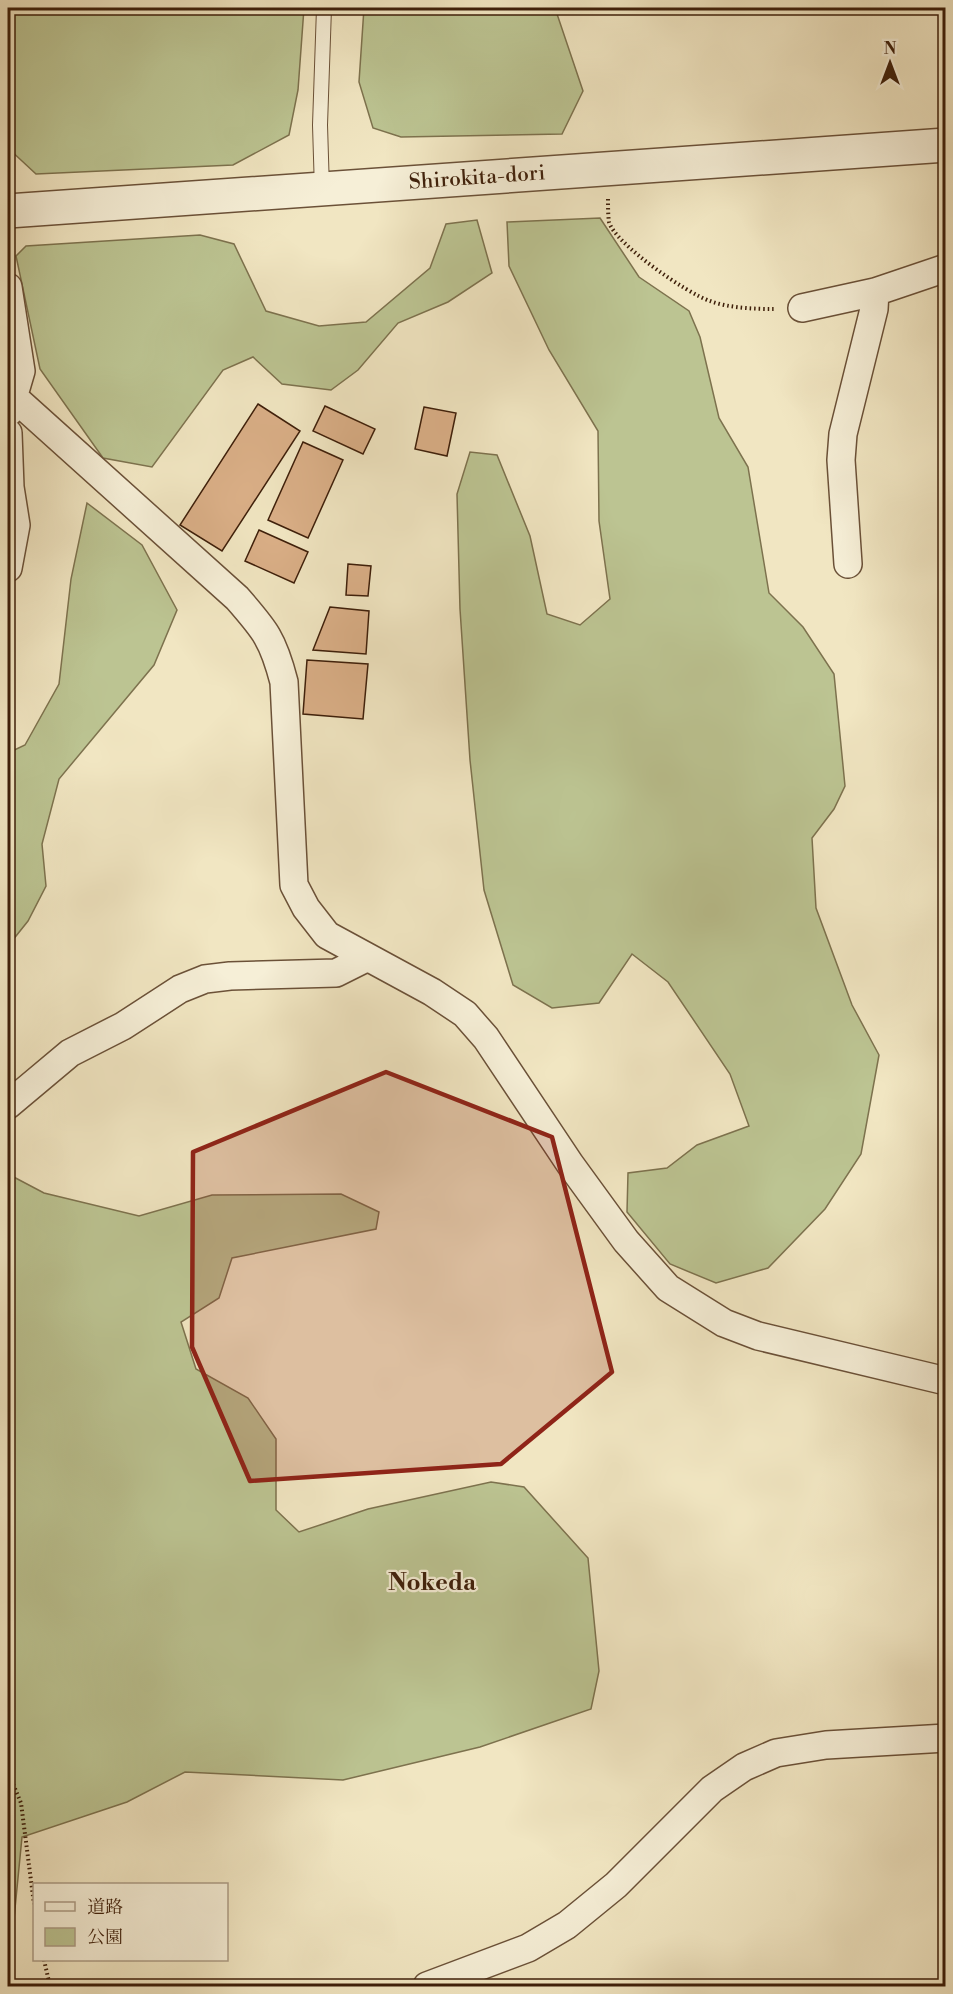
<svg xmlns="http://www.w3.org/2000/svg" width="953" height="1994" font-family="'Libre Bodoni','Noto Serif JP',serif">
<rect width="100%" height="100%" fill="#f1e6c2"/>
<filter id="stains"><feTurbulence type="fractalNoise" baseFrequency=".00333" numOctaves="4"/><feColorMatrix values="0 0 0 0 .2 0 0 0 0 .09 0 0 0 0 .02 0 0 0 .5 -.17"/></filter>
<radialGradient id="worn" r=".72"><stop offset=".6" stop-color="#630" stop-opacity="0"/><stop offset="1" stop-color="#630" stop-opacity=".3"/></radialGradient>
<path fill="#bcc492" stroke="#7d724e" stroke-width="1.5" d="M 8,8 L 304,8 L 298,90 L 289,135 L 233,165 L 36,174 L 8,148 Z
M 364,8 L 555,8 L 583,91 L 562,134 L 401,137 L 373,128 L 359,82 Z
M 600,218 L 639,277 L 689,311 L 700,337 L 719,418 L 748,467 L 769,593 L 803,627 L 834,674 L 845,786 L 834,809 L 812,838 L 816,908 L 852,1005 L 879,1055 L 861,1154 L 825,1209 L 768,1268 L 716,1283 L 670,1264 L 627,1212 L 628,1173 L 667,1168 L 697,1145 L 749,1126 L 730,1074 L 668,982 L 632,954 L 599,1003 L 552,1008 L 513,985 L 484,890 L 470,760 L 460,609 L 457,494 L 470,452 L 497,455 L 530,536 L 547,614 L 580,625 L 610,599 L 599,521 L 598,431 L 549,350 L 509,266 L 507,222 Z
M 477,220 L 492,273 L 448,302 L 398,323 L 358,370 L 331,390 L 282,384 L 253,357 L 223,370 L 152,467 L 103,458 L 40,369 L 16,256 L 26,246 L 200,235 L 234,244 L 266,311 L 319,326 L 366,322 L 430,268 L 446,224 Z
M 87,503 L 142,545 L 177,610 L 154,665 L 59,779 L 42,844 L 46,886 L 28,921 L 8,946 L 8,753 L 25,745 L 59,684 L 71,579 Z
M 8,1174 L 44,1193 L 139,1216 L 212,1195 L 341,1194 L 379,1212 L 376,1229 L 232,1258 L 219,1298 L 181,1322 L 196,1369 L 248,1398 L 276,1439 L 276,1510 L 299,1532 L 368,1509 L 491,1482 L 524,1487 L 588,1558 L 599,1671 L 591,1709 L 480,1747 L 343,1780 L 185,1772 L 127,1802 L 22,1837 L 13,1929 L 8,1936 Z"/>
<path fill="#daaf87" stroke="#3e1f0a" stroke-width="1.5" d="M 258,404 L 300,431 L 222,551 L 180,525 Z
M 325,406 L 375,429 L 363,454 L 313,431 Z
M 424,407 L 456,413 L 447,456 L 415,449 Z
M 303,442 L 343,460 L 308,538 L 268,520 Z
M 259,530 L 308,552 L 294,583 L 245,561 Z
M 348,564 L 371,566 L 368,596 L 346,595 Z
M 330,607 L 369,611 L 366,654 L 313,650 Z
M 307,660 L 368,664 L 363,719 L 303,714 Z"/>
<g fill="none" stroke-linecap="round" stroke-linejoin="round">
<g stroke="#6b5138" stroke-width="16">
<path id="service" d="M 322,190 L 320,125 L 324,8"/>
</g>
<g stroke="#6b5138" stroke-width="30">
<path id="minor" d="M 8,287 L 21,371 L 9,412
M 802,308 L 875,292 L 946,268
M 8,392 L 237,598 C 265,630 273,639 284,682 L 294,885 L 306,908 L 327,935 L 432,992 L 465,1014 L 486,1038 L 570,1164 L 626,1241 L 668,1288 L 724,1323 L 758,1336 L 946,1381
M 8,433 L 10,487 L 8,488
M 848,564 L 841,460 L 843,434 L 874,309 L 875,292
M 8,568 L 16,525 L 10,487
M 8,1105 L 70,1053 L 123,1026 L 180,989 L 205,979 L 230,976 L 336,973 L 366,958
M 427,1986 L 528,1948 L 567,1925 L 616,1885 L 712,1789 L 744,1767 L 776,1753 L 826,1745 L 946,1738"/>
</g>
<g stroke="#6b5138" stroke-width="36">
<path id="tertiary" d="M 8,211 L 946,145"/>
</g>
<path stroke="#3e1f0a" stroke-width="4" stroke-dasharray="1.5 3" stroke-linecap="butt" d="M 608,199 C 608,207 608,215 609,222 C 615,244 688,294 710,301 C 729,308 754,309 774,309
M 8,1772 L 21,1803 L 34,1904
M 44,1960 L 50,1986"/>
<use href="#service" stroke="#f6efd7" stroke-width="14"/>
<use href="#minor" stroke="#f6efd7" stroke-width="27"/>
<use href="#tertiary" stroke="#f6efd7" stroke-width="33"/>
</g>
<path fill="#8f2418" fill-opacity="0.2" stroke="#8f2418" stroke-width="4.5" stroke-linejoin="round" d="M 386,1072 L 552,1137 L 612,1372 L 501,1464 L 250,1481 L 192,1347 L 193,1152 Z"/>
<g text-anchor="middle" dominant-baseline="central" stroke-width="4.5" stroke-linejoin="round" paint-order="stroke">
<g font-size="21" fill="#3e1f0a" stroke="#f6efd7">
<text transform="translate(477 178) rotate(-4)">Shirokita-dori</text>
</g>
<g font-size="24" font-weight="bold" fill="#3e1f0a" stroke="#f6efd7">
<text x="432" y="1583">Nokeda</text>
</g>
</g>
<rect width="953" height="1994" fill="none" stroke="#f1e6c2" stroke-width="30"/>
<rect x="9" y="9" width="935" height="1976" fill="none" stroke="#3e1f0a" stroke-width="3"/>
<rect x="15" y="15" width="923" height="1964" fill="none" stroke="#3e1f0a" stroke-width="1.5"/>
<rect x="33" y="1883" width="195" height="78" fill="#f6efd7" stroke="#ac9c85" stroke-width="1.5"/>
<rect x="45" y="1902" width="30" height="9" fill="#f6efd7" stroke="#ac9c85" stroke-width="1.5"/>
<text x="87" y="1913" font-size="18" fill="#3e1f0a">道路</text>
<rect x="45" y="1928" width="30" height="18" fill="#bcc492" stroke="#ac9c85" stroke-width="1.5"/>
<text x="87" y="1943" font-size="18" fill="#3e1f0a">公園</text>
<g transform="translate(890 63)" stroke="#f6efd7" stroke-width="4.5" paint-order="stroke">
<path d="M0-4.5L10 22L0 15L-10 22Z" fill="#3e1f0a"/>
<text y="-9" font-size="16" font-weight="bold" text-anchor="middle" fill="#3e1f0a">N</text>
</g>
<rect width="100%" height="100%" filter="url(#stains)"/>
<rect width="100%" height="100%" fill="url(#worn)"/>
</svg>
